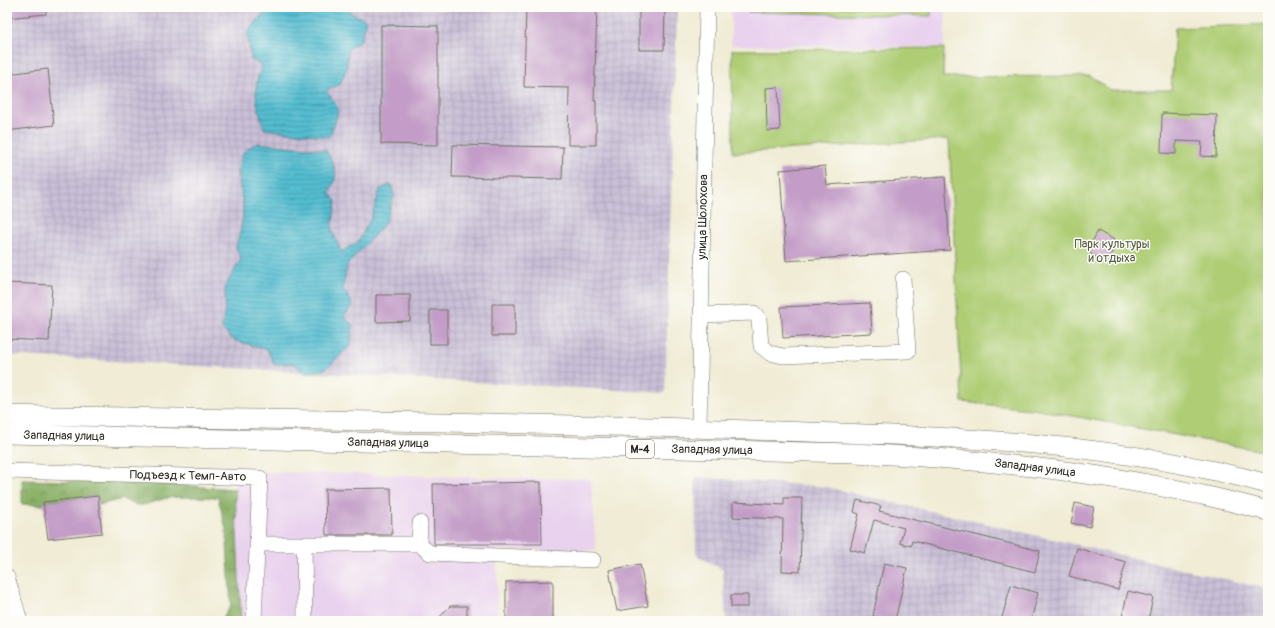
<svg xmlns="http://www.w3.org/2000/svg" width="1275" height="628" font-family="Pangolin,sans-serif">
<defs>
<pattern id="industrial-grid" width="8" height="8" patternUnits="userSpaceOnUse"><rect width="8" height="8" fill="#c9bfd7"/><path d="M0 4h8M4 0v8" fill="none" stroke="#ada4b9"/></pattern>
<pattern id="forest-crowns" width="20" height="18" patternUnits="userSpaceOnUse"><rect width="20" height="18" fill="#8ab066"/><path d="M2 6a3 3 0 1 1 6 0M12 15a3 3 0 1 1 6 0" fill="none" stroke="#718f54"/></pattern>
<pattern id="water-rules" width="6" height="5" patternUnits="userSpaceOnUse"><rect width="6" height="5" fill="#55bdd1"/><path d="M0 2.5h6" fill="none" stroke="#479aaa"/></pattern>
</defs>
<rect width="100%" height="100%" fill="#fdfcf7"/>
<filter id="ink" filterUnits="userSpaceOnUse"><feTurbulence type="fractalNoise" baseFrequency=".025" numOctaves="2"/><feDisplacementMap in="SourceGraphic" scale="8" xChannelSelector="R" yChannelSelector="G"/><feConvolveMatrix kernelMatrix="1 2 1 2 8 2 1 2 1" color-interpolation-filters="sRGB"/></filter>
<filter id="wash" filterUnits="userSpaceOnUse"><feTurbulence type="fractalNoise" baseFrequency=".012" numOctaves="4" result="noise"/><feDisplacementMap in="SourceGraphic" scale="16" xChannelSelector="R" yChannelSelector="G"/><feGaussianBlur stdDeviation="0.9" result="paint"/><feColorMatrix in="noise" values="0 0 0 0 0 0 0 0 0 0 0 0 0 0 0 0 0 1.4 0 .05"/><feComposite in="paint" operator="in"/></filter>
<g filter="url(#wash)">
<rect width="100%" height="100%" fill="#f0ecd5"/>
<path fill="#e9d2ee" d="M 731,7 L 946,7 L 944,47 L 731,45 Z
M 234,471 L 507,478 L 591,479 L 596,550 L 497,550 L 497,621 L 241,621 Z"/>
<path fill="url(#industrial-grid)" d="M 7,7 L 677,7 L 665,393 L 7,355 Z
M 695,477 L 826,487 L 1268,589 L 1268,621 L 726,621 L 723,570 L 696,555 Z"/>
<path fill="#aecd74" stroke="#6c7c50" d="M 749,7 L 931,7 L 931,16 L 748,12 Z
M 1268,24 L 1268,452 L 1040,410 L 962,402 L 949,139 L 733,153 L 732,50 L 944,48 L 943,77 L 1090,76 L 1111,90 L 1171,90 L 1175,28 Z"/>
<path fill="url(#forest-crowns)" stroke="#5a6e48" d="M 22,480 L 141,483 L 235,489 L 241,621 L 218,621 L 223,618 L 231,606 L 226,529 L 218,497 C 202,498 182,496 167,498 C 149,502 141,511 123,499 L 99,505 L 98,496 L 43,502 L 43,505 L 22,504 Z"/>
<path fill="url(#water-rules)" stroke="#40747e" d="M 272,7 L 348,7 L 351,13 L 366,20 L 361,40 L 348,49 L 347,68 L 340,84 L 326,91 C 343,112 339,112 329,137 L 264,129 C 257,103 251,92 262,66 L 251,59 L 247,33 L 264,13 Z
M 257,143 L 326,150 C 336,169 340,174 329,193 L 336,201 L 332,229 L 341,252 L 358,242 L 371,218 L 380,189 L 391,184 L 394,196 L 385,223 L 347,265 L 343,289 L 353,305 L 344,316 L 353,325 L 351,345 L 326,369 L 305,373 L 293,363 L 274,365 L 268,350 L 233,340 L 222,329 L 225,307 L 225,287 L 241,259 L 236,247 C 239,235 243,223 243,210 C 243,192 232,170 244,152 C 247,148 254,145 257,143 Z"/>
<g id="blocks">
<path fill="#c39dc7" d="M 7,7 L 46,7 L 46,14 L 7,18 Z
M 526,7 L 597,7 L 594,101 L 596,101 L 596,145 L 568,145 L 569,88 L 524,87 Z
M 639,7 L 665,7 L 664,50 L 639,50 Z
M 381,25 L 438,26 L 438,145 L 381,144 Z
M 48,69 L 54,125 L 7,131 L 7,74 Z
M 778,87 L 780,130 L 767,131 L 766,88 Z
M 1162,113 L 1217,115 L 1216,157 L 1201,156 L 1202,142 L 1176,141 L 1176,154 L 1161,153 Z
M 453,145 L 563,147 L 562,179 L 452,177 Z
M 825,166 L 827,185 L 945,177 L 950,250 L 786,261 L 780,170 Z
M 1098,231 L 1118,242 L 1106,263 L 1087,251 Z
M 7,283 L 52,285 L 49,341 L 7,339 Z
M 376,295 L 410,295 L 410,321 L 376,322 Z
M 870,303 L 872,333 L 783,338 L 781,307 Z
M 492,304 L 515,304 L 515,336 L 492,336 Z
M 430,310 L 447,310 L 447,344 L 430,344 Z
M 541,482 L 542,544 L 434,544 L 433,484 Z
M 391,488 L 392,535 L 326,535 L 325,489 Z
M 98,496 L 102,533 L 48,539 L 43,502 Z
M 784,498 L 802,498 L 800,572 L 782,571 L 783,519 L 733,517 L 733,502 L 784,505 Z
M 857,500 L 881,506 L 879,511 L 1040,551 L 1035,572 L 912,541 L 911,546 L 900,543 L 904,528 L 874,520 L 865,553 L 850,549 L 859,514 L 854,512 Z
M 1075,503 L 1094,507 L 1090,527 L 1071,523 Z
M 1077,548 L 1126,562 L 1118,590 L 1069,576 Z
M 884,563 L 907,568 L 895,621 L 873,616 Z
M 640,564 L 648,606 L 617,611 L 609,570 Z
M 553,581 L 553,621 L 506,621 L 506,582 Z
M 1011,585 L 1038,593 L 1031,621 L 1001,621 Z
M 1128,591 L 1153,597 L 1148,621 L 1121,621 Z
M 731,595 L 748,595 L 748,607 L 731,607 Z
M 450,606 L 467,606 L 467,621 L 436,621 Z"/>
</g>
</g>
<g filter="url(#ink)">
<use href="#blocks" fill-opacity="0" stroke="#706f66" stroke-width="1"/>
<g fill="none" stroke-linecap="round" stroke-linejoin="round">
<g stroke="#706f66" stroke-width="16">
<path id="minor" d="M 701,315 L 754,313 L 759,319 L 761,346 L 770,353 L 783,356 L 908,351 L 903,279
M 699,428 L 707,7
M 7,471 L 260,478 L 254,621
M 257,544 L 419,544 L 420,523
M 304,544 L 305,621
M 419,544 L 430,553 L 593,560
M 7,577 L 20,621"/>
</g>
<g stroke="#706f66" stroke-width="20">
<path id="major" d="M 7,415 C 255,420 503,421 751,430 C 924,436 1099,438 1268,484
M 7,434 L 854,453 C 995,460 1131,474 1268,511"/>
</g>
<use href="#minor" stroke="#fff" stroke-width="15"/>
<use href="#major" stroke="#fff" stroke-width="19"/>
</g>
</g>
<g text-anchor="middle" dominant-baseline="central" stroke-width="3" stroke-linejoin="round" paint-order="stroke">
<rect fill="#fdfcf7" stroke="#6a6a68" stroke-width="1" x="626" y="440" width="28" height="18" rx="3"/>
<g font-size="11" font-weight="bold" fill="#2b2b2b">
<text x="640" y="449">М-4</text>
</g>
<g font-size="12" fill="#2b2b2b" stroke="#fdfcf7">
<text transform="translate(703 217) rotate(-89)">улица Шолохова</text>
<text transform="translate(64 436) rotate(1)">Западная улица</text>
<text transform="translate(388 443) rotate(1)">Западная улица</text>
<text transform="translate(712 450) rotate(1)">Западная улица</text>
<text transform="translate(1035 468) rotate(7)">Западная улица</text>
<text transform="translate(188 476) rotate(1)">Подъезд к Темп-Авто</text>
</g>
<g font-size="12" fill="#525c41" stroke="#fdfcf7">
<text x="1112" y="244">Парк культуры<tspan x="1112" dy="14">и отдыха</tspan></text>
</g>
</g>
<rect width="1275" height="628" fill="none" stroke="#fdfcf7" stroke-width="24"/>
</svg>
